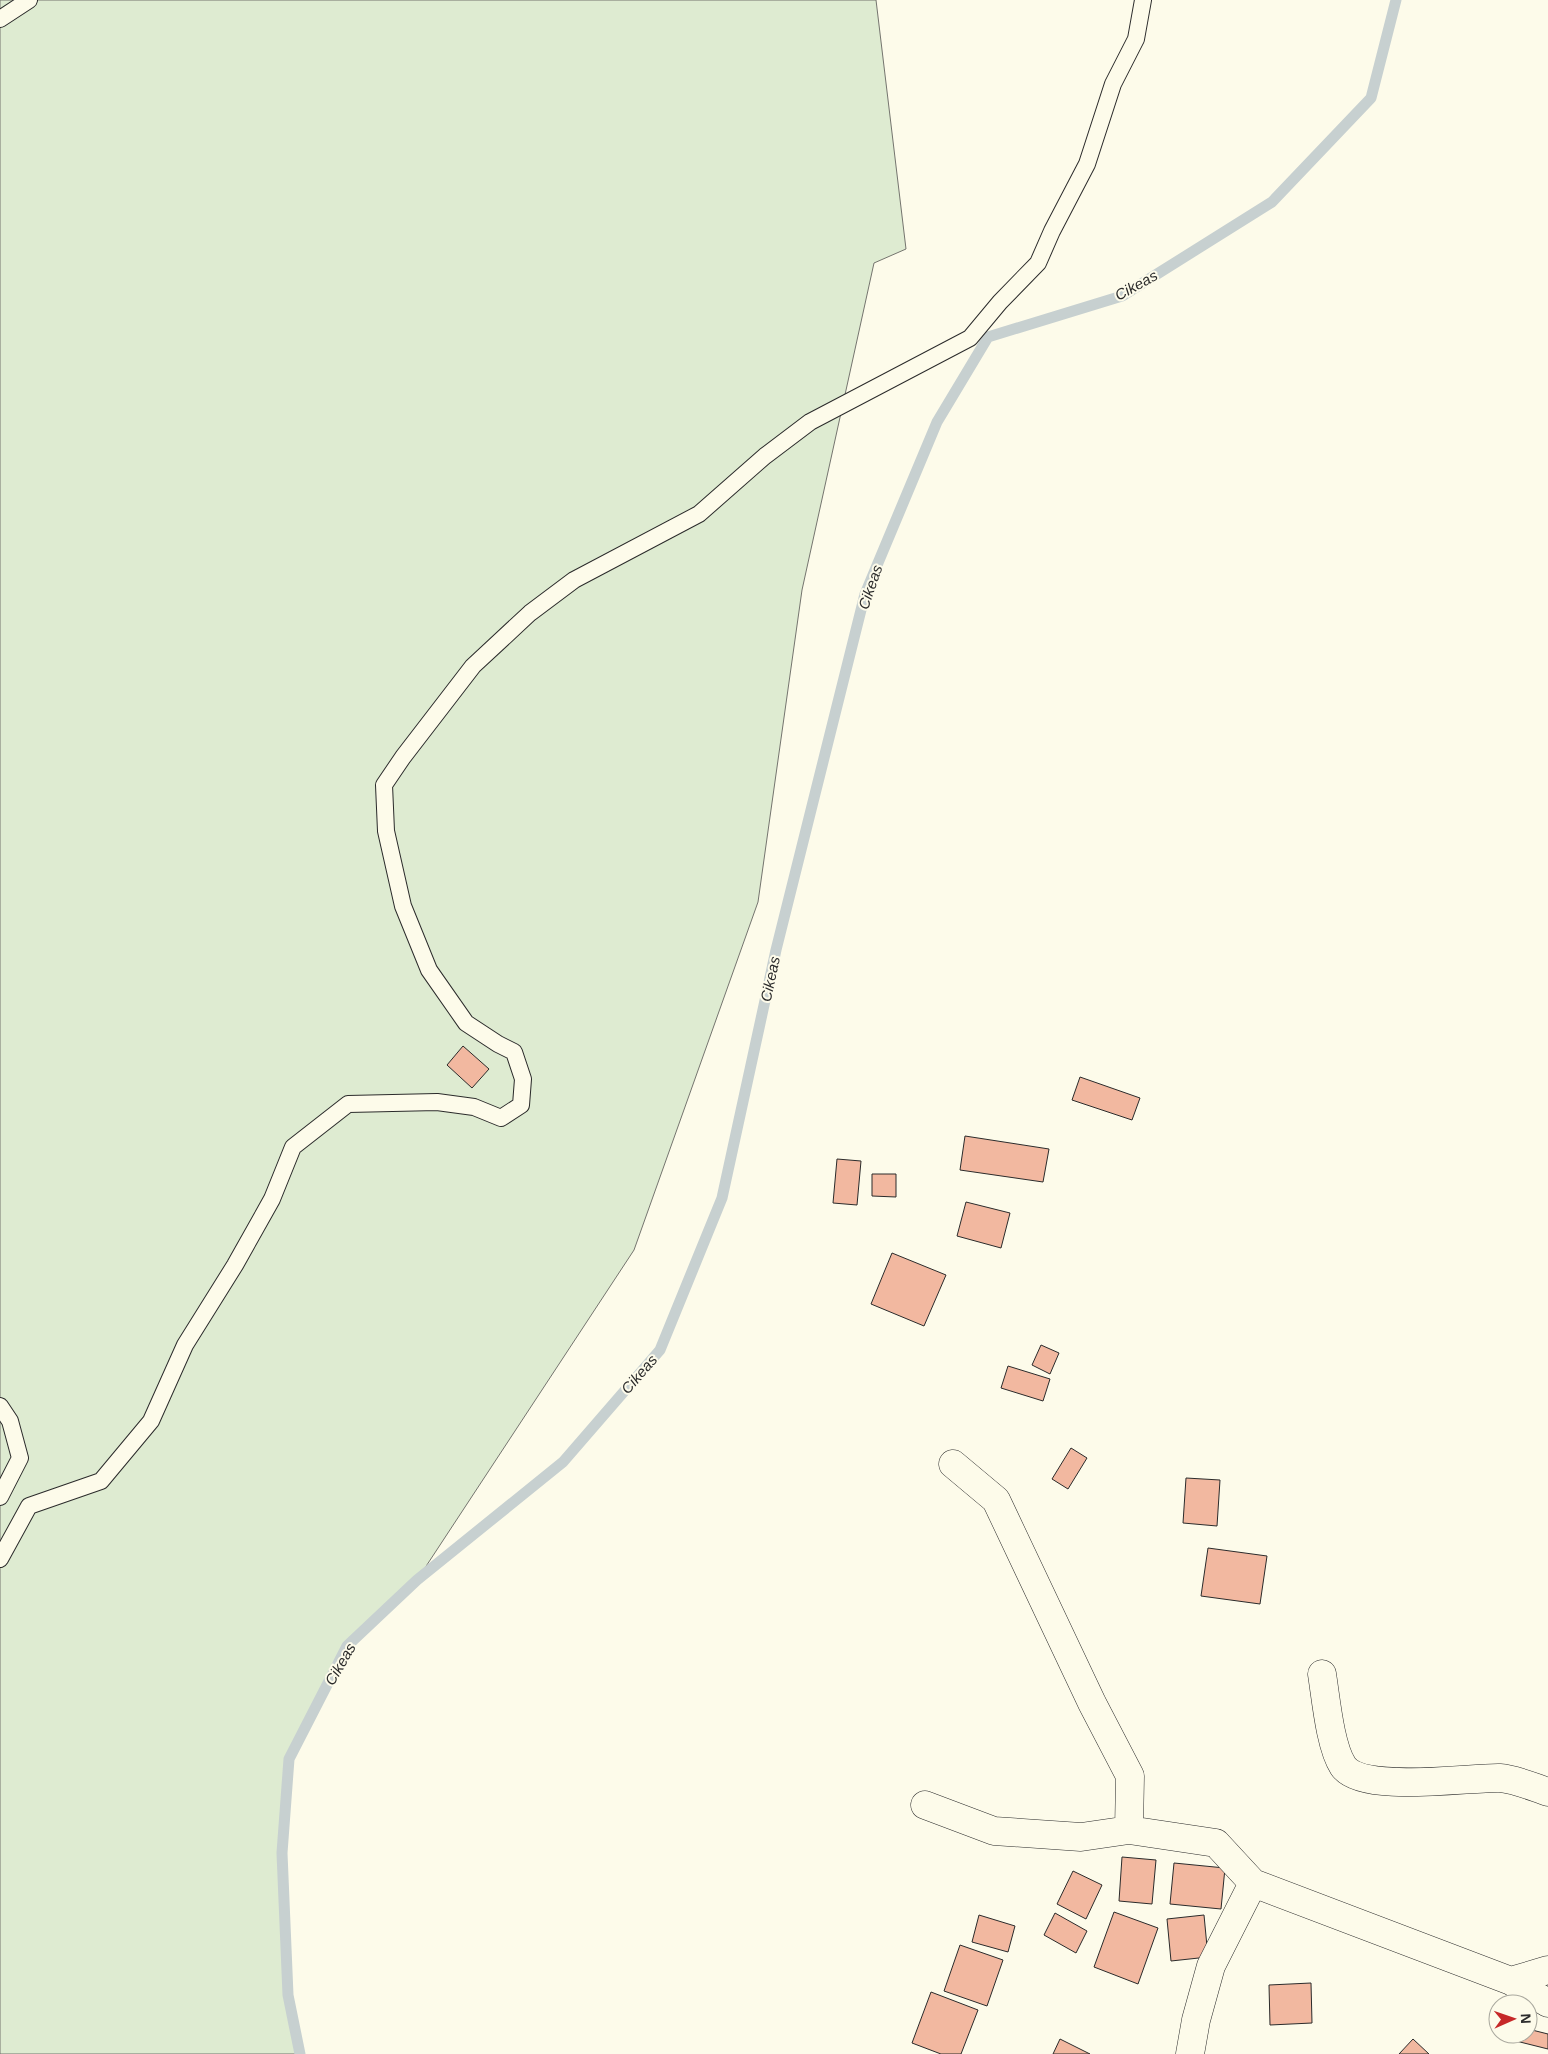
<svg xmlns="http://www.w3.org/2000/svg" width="1548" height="2054" font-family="Arial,sans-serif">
<rect width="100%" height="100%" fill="#fdfbea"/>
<path fill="#deebd1" stroke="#74746e" d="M 0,0 L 876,0 L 906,249 L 874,263 L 802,590 L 758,902 L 634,1250 L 417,1580 L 347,1646 L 289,1759 L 282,1853 L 288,1995 L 300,2054 L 0,2054 Z"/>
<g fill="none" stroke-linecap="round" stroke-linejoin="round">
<path stroke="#c7d0d0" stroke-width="11" d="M 300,2054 L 288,1995 L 282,1853 L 289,1759 L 347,1646 L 417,1580 L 563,1462 L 660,1350 L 722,1198 L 776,950 L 865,594 L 937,422 L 988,337 L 1122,296 L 1272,202 L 1371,98 L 1396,0"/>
</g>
<path fill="#f2b8a0" stroke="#2b2b2b" d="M 463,1046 L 489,1069 L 472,1088 L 447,1065 Z
M 1080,1077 L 1140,1098 L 1132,1120 L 1072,1100 Z
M 965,1136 L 1049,1149 L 1043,1182 L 960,1170 Z
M 837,1159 L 861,1161 L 857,1205 L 833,1203 Z
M 872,1174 L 896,1174 L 896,1197 L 872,1196 Z
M 966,1202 L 1010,1213 L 1001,1248 L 957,1236 Z
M 892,1253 L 946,1275 L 924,1326 L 871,1304 Z
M 1041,1345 L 1059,1353 L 1050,1374 L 1032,1365 Z
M 1008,1366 L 1050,1379 L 1043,1401 L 1001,1388 Z
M 1071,1448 L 1087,1458 L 1068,1489 L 1052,1479 Z
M 1186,1478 L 1220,1480 L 1217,1526 L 1183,1523 Z
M 1208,1548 L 1267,1556 L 1260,1604 L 1201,1596 Z
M 1122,1857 L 1156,1860 L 1152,1904 L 1119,1901 Z
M 1174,1863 L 1225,1868 L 1221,1909 L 1170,1904 Z
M 1073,1871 L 1102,1885 L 1086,1919 L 1057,1904 Z
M 1114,1912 L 1158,1928 L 1138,1984 L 1094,1967 Z
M 1055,1913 L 1087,1931 L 1076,1953 L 1044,1935 Z
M 979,1915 L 1015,1926 L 1008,1952 L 972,1942 Z
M 1204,1915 L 1208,1957 L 1171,1961 L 1167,1919 Z
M 960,1945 L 1003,1960 L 987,2006 L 944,1991 Z
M 1311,1983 L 1312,2023 L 1270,2025 L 1269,1985 Z
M 931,1992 L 978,2010 L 961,2054 L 941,2054 L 912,2043 Z
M 1528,2029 L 1548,2034 L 1548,2049 L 1512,2040 L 1514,2034 L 1528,2034 Z
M 1060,2039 L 1090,2054 L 1053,2054 Z
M 1413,2039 L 1429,2054 L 1399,2054 Z"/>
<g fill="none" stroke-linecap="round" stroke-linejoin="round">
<g stroke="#2b2b2b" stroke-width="18">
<path id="lane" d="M 0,19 L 29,0
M 0,1406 L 10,1421 L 20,1458 L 0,1497
M 0,1559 L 29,1506 L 101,1481 L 151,1421 L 185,1345 L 235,1265 L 272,1199 L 293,1147 L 348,1104 L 437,1102 L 474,1107 L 501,1118 L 521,1105 L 523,1079 L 514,1052 L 498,1044 L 466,1023 L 429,970 L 403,906 L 386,831 L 384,785 L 403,757 L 473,666 L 530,613 L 574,580 L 699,514 L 765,456 L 810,422 L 970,338 L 1000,302 L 1038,263 L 1052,231 L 1087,164 L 1113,84 L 1136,39 L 1143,0"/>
</g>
<g stroke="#2b2b2b" stroke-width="29">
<path id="street" d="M 953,1464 L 996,1500 L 1092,1703 L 1130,1776 L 1129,1830
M 1322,1674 C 1326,1699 1330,1746 1343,1766 C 1361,1794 1469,1777 1500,1778 C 1515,1779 1533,1787 1548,1792
M 925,1805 L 994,1831 L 1081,1837 L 1129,1830 L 1216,1843 L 1253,1883 L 1511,1981
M 1548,1970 L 1511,1981 L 1548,2003
M 1190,2054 L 1196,2020 L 1211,1966 L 1253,1883"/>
</g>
<use href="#lane" stroke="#fdfbea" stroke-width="16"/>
<use href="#street" stroke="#fdfbea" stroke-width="28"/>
</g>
<g text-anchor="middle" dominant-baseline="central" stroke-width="4" stroke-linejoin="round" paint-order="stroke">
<g font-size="15" font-style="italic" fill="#2b2b2b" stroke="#fdfbea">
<text transform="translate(1136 285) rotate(-29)">Cikeas</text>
<text transform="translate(870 587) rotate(-71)">Cikeas</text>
<text transform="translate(770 979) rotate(-78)">Cikeas</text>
<text transform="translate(639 1374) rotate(-49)">Cikeas</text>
<text transform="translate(340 1664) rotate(-60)">Cikeas</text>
</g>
</g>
<g transform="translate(1513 2019) rotate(88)"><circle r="24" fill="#fdfbea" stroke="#a9a89e"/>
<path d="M0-4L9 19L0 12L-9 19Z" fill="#c62828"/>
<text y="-8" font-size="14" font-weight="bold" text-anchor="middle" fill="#2b2b2b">N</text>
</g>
</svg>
